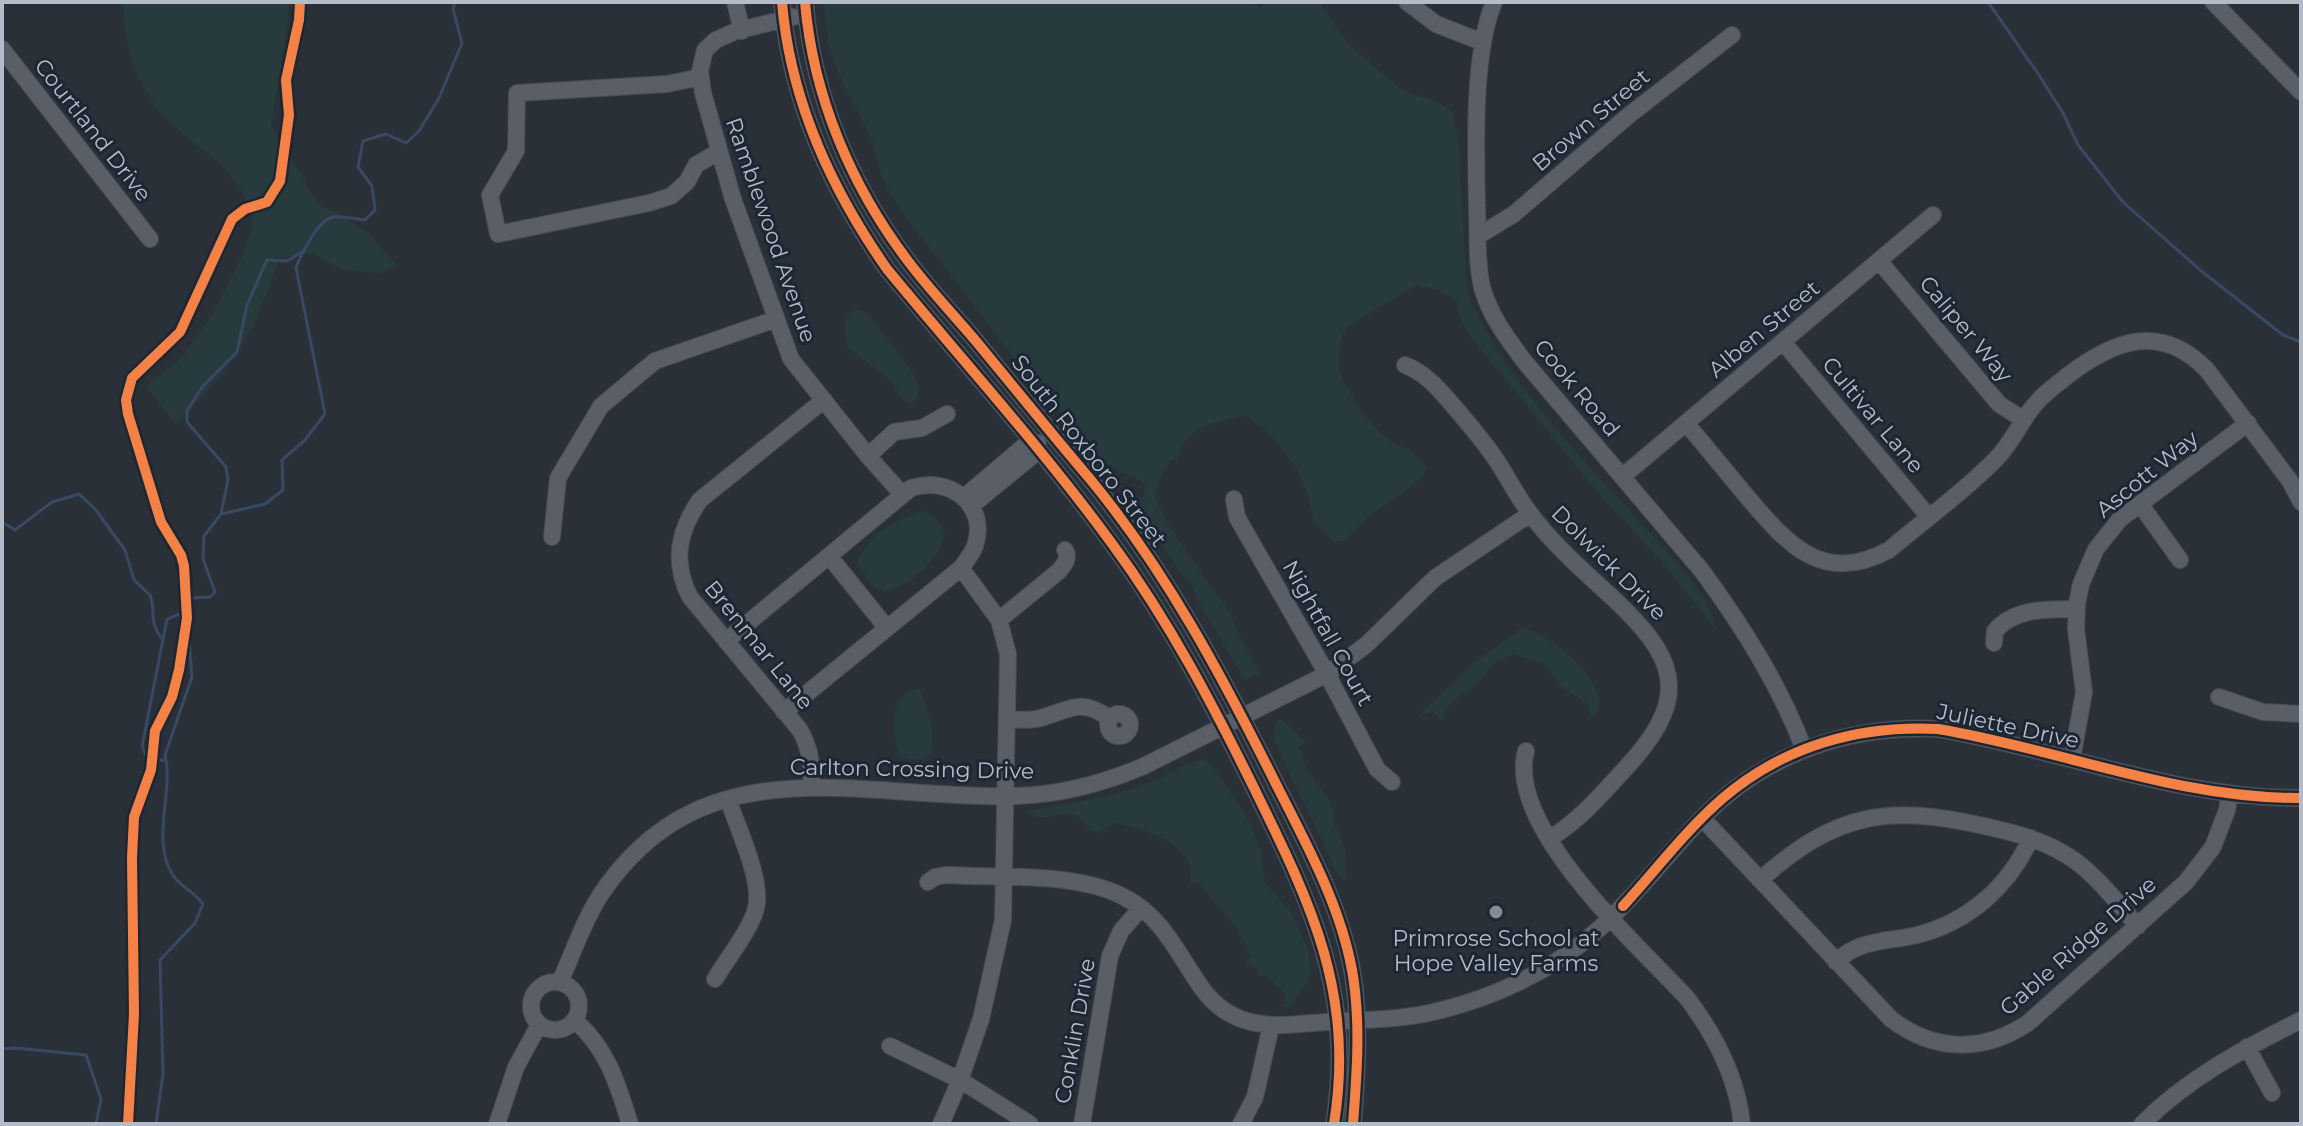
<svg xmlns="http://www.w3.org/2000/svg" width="2303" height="1126" font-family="Montserrat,sans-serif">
<rect width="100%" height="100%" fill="#2a3038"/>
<path fill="#273a3e" d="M 123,2 L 288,2 L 288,21 L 271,126 L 320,206 L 342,215 L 370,235 L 397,265 L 379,273 L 342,270 L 313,253 L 280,258 L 254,325 L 222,376 L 176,424 L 146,386 C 158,376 174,367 184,355 C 201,334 217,306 229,282 C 236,268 254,234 252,220 C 241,166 195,150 163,115 C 137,87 122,39 123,2 Z
M 823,2 L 1248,2 L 1261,7 L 1266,2 L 1318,2 L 1347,42 L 1380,72 L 1404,91 L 1438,102 L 1453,113 L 1459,147 L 1467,291 C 1496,369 1579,455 1635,517 C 1661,546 1710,592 1717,631 L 1663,563 L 1593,487 L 1472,338 L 1461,322 L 1456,300 L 1438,290 L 1417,285 L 1348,326 C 1339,337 1336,361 1341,375 C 1348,396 1385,448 1408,448 L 1427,468 L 1422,477 L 1399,496 L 1370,515 L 1346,540 L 1334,542 L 1313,522 C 1310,479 1282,440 1246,416 C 1218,421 1184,426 1178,458 L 1170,461 C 1165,471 1155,484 1156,496 C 1159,519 1215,591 1231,614 L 1235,628 L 1262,677 L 1255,674 L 1245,680 L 1196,598 L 1192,585 L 1178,569 L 1138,511 L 1134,502 L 1143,497 L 1146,487 L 1141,481 L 1098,460 L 1075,427 L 1019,364 L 903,213 L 882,178 L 872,140 L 842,82 L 828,42 Z
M 858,309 L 868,314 C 879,329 917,372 919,388 C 919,395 916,400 912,405 L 905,401 L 888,378 L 848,348 L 844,325 L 849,313 Z
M 924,511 L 935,517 L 945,533 C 937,563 914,582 885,592 L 874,587 L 858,565 L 858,557 L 878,533 L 899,520 Z
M 1522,628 C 1549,633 1590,668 1598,694 C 1602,704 1597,711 1592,719 L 1588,705 L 1560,685 L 1545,664 L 1513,654 L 1494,664 L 1473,688 L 1461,694 L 1446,708 L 1442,720 L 1432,711 L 1417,717 L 1471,665 Z
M 920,689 L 933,731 L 932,752 C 922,762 912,761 899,756 C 893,732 886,692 920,689 Z
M 1277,720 L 1282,720 L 1306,742 L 1299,747 L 1307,770 L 1326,795 L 1334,811 L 1333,821 L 1345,849 L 1347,881 L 1338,875 L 1275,742 L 1274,730 Z
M 1203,759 L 1212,765 L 1247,817 L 1261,850 L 1265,883 L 1292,913 L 1308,950 L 1311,969 L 1307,982 L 1290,1007 L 1282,1006 L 1286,994 L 1265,975 L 1256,976 L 1258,970 L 1245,961 L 1251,956 L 1235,926 L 1197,882 L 1191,885 C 1191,877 1191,867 1187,860 C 1177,839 1135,826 1114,823 L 1098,833 L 1089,830 C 1074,798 1050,826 1029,814 L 1031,811 L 1038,809 C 1074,803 1109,797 1144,785 C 1165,777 1181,764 1203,759 Z"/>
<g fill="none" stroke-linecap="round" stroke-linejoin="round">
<path stroke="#384963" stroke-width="3" d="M 1988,2 L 2039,75 L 2063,113 L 2078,145 L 2123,202 L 2200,270 L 2283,335 L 2301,342
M 221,514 L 228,480 L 226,467 L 187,422 L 187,411 L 203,386 L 237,352 L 247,305 L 267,260 L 287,261 L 302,252
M 2,522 L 15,530 L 52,502 L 79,494 L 95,509 L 125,550 L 134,580 L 150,595 C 157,614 147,618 162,639
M 166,761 L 147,757 L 142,747 L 167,619 L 180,614
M 2,1049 L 15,1048 L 86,1055 L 101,1099 L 96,1124
M 156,1124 L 163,1074 L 160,960 L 195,923 L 203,904 C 195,892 179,886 172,874 C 151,838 174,791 165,755 L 192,677 L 189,640 L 182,628 L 180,614 L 183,603 L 191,598 L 210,597 L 215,592 L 203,559 L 204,536 L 221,514 L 265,504 L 283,490 L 282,460 L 305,440 L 325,414 L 296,268 C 301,254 318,220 333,217 C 342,216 356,219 365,220 L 375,210 L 372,186 L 358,167 L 363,141 L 386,134 L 406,143 L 419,131 L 439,98 L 462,43 L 453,9 L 455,2"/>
<g stroke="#484c53" stroke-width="18">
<path id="minor" d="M 735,2 L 742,31
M 782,2 C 790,100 831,189 887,269 C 962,360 1043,449 1113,545 C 1169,621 1213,705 1255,790 C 1311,904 1355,993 1334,1124
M 805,2 C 813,96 851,186 908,261 C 929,289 953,314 975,340 C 1013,386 1051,433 1090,479 C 1167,572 1223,678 1277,786 C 1307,845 1340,905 1352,970 C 1361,1021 1357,1073 1353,1124
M 1407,2 L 1436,24 L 1482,42
M 1494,2 C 1472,56 1476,149 1477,208 C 1478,233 1476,262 1482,287 C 1490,316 1507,338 1524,361 L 1702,571 C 1743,627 1779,684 1804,749
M 2213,2 L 2301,92
M 793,17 L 736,31 L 716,40 L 705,50 L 700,71 L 703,93 L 733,199 L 791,359 L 868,456 L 902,494
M 2,49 L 150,239
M 701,77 L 667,84 L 517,93 L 516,151 L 490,195 L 498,234 L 649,203 L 671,196 L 687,182 L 696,165 L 718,152
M 1478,236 L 1514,214 L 1628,116 L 1732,35
M 1879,261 L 1999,404 L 2024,420
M 1783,342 L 1929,517
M 1405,365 C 1425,373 1437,387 1451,403 C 1467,422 1483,440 1497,461 C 1508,478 1517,496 1529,512 C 1553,545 1585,572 1615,600 C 1673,655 1692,693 1633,760 C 1606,789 1583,818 1549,839
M 1686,423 C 1707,448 1728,474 1749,499 C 1789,546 1824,585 1889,550 C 1924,520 1964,492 1996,459 C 2014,441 2022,417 2039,400 C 2047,391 2058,384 2067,376 C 2114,340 2161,322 2207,370 L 2290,481 L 2301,502
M 868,456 L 894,432 L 922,428 L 947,414
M 1623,476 L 1933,215
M 964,497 L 1023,447 L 1032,448 L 1038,443
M 1234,499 L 1237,517 L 1246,533 L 1327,674 L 1377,769 L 1392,782
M 2140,504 L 2180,560
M 971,506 L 1031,457 L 1032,448
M 552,537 L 558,478 L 601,406 L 655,361 L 776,319
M 829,556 L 886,627
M 999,620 L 1059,571 C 1064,565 1070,558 1065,550
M 726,641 L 911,488 C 949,475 989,505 975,546 C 972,554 966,561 961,568 L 784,712
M 1994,643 L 1995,631 C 2014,608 2049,609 2076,609
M 2219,697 L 2263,712 L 2301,714
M1108 725a11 11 0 1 1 22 0a11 11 0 1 1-22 0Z
M 1007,719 C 1018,720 1030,721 1041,718 C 1069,710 1081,697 1109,718
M 1526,751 C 1505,827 1639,946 1687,998 C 1715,1035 1737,1077 1742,1124
M 2072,759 L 2084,692 L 2076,629 L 2077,604 L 2081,584 L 2096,549 L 2120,519 L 2248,423
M 811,787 C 812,765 811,750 800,730 L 690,597 C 672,562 678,531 700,500 L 824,400
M 1702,818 L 1891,1019 C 1934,1052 1983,1053 2028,1023 L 2186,882 L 2213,847 L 2227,810 L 2230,794
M 1760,880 C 1835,813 1887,804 1984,826 C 2016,833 2047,841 2074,860 C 2099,878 2118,904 2138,926
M 928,882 L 935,877 L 946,875 C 999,878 1077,872 1124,897 C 1163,917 1177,953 1201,987 C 1237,1038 1287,1024 1339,1021 C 1369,1020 1400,1019 1429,1013 C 1492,999 1552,971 1600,928 C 1638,894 1668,853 1703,817 C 1766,753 1849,725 1938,729 C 2059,749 2177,799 2301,798
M 1836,962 C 1859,939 1887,942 1917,935 C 1969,922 2009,886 2031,838
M 715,979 C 727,959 751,929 756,908 C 763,880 737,827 728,799
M 560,982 C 573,953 583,922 601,894 C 705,740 862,800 1014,796 C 1060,795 1102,784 1144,766 L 1327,674 L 1366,645 L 1435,578 L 1530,514
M531 1006a24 24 0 1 1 48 0a24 24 0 1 1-48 0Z
M 574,1020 C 607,1047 618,1085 630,1124
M 890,1046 L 960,1080 L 1030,1124
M 2247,1047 L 2272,1093
M 497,1124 L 516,1067 L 539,1025
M 941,1124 L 960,1080 L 981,1019 L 1003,920 L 1008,654 L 999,620 L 961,568
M 1082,1124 L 1110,956 L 1121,931 L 1141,908
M 1241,1124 L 1255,1097 L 1271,1026
M 2142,1124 C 2188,1078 2243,1049 2301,1020"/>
</g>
<use href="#minor" stroke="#5a5e66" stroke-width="16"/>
<g stroke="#1d2633" stroke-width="15">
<path id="cycleway" d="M 782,2 C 790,100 831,189 887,269 C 962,360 1043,449 1113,545 C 1169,621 1213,705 1255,790 C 1311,904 1355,993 1334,1124
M 805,2 C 813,96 851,186 908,261 C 929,289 953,314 975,340 C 1013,386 1051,433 1090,479 C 1167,572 1223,678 1277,786 C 1307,845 1340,905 1352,970 C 1361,1021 1357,1073 1353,1124
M 1623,906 C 1656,870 1686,830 1723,798 C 1784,746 1859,725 1938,729 C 2059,749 2177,799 2301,798
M 128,1124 L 134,1014 L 132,858 L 134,817 L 151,770 L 155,731 L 172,697 L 179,670 L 187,618 L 184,566 L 181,555 L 161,522 L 128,414 L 126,400 L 132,378 L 180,332 L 232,219 L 245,209 L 267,202 L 280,181 L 289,115 L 286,80 L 299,20 L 300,2"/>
</g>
<use href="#cycleway" stroke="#f48246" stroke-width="10"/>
</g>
<circle fill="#848b96" stroke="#1d2633" stroke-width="3" cx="1496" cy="912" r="8"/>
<g text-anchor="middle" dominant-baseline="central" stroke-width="6" stroke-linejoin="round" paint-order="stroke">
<g font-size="22" fill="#b4bcc9" stroke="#1d2633">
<text transform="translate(1591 120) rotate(-40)">Brown Street</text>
<text transform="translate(93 130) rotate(52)">Courtland Drive</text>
<text transform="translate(771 230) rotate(71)">Ramblewood Avenue</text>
<text transform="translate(1764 329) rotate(-40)">Alben Street</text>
<text transform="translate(1966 329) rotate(50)">Caliper Way</text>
<text transform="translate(1577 388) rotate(50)">Cook Road</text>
<text transform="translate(1873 415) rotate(50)">Cultivar Lane</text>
<text transform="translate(1089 451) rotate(52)">South Roxboro Street</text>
<text transform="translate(2147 474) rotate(-39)">Ascott Way</text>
<text transform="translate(1609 563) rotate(45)">Dolwick Drive</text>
<text transform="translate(1328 633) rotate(61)">Nightfall Court</text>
<text transform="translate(759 645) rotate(51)">Brenmar Lane</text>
<text transform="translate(2008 726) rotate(12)">Juliette Drive</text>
<text transform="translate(912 769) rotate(1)">Carlton Crossing Drive</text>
<text transform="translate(2078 946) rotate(-41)">Gable Ridge Drive</text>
<text transform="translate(1075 1031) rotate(-80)">Conklin Drive</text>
</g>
<g font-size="22" fill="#b4bcc9" stroke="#1d2633">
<text x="1496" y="938">Primrose School at<tspan x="1496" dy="25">Hope Valley Farms</tspan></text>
</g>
</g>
<rect width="2303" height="1126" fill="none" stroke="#b4bcc9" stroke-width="8"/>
</svg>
